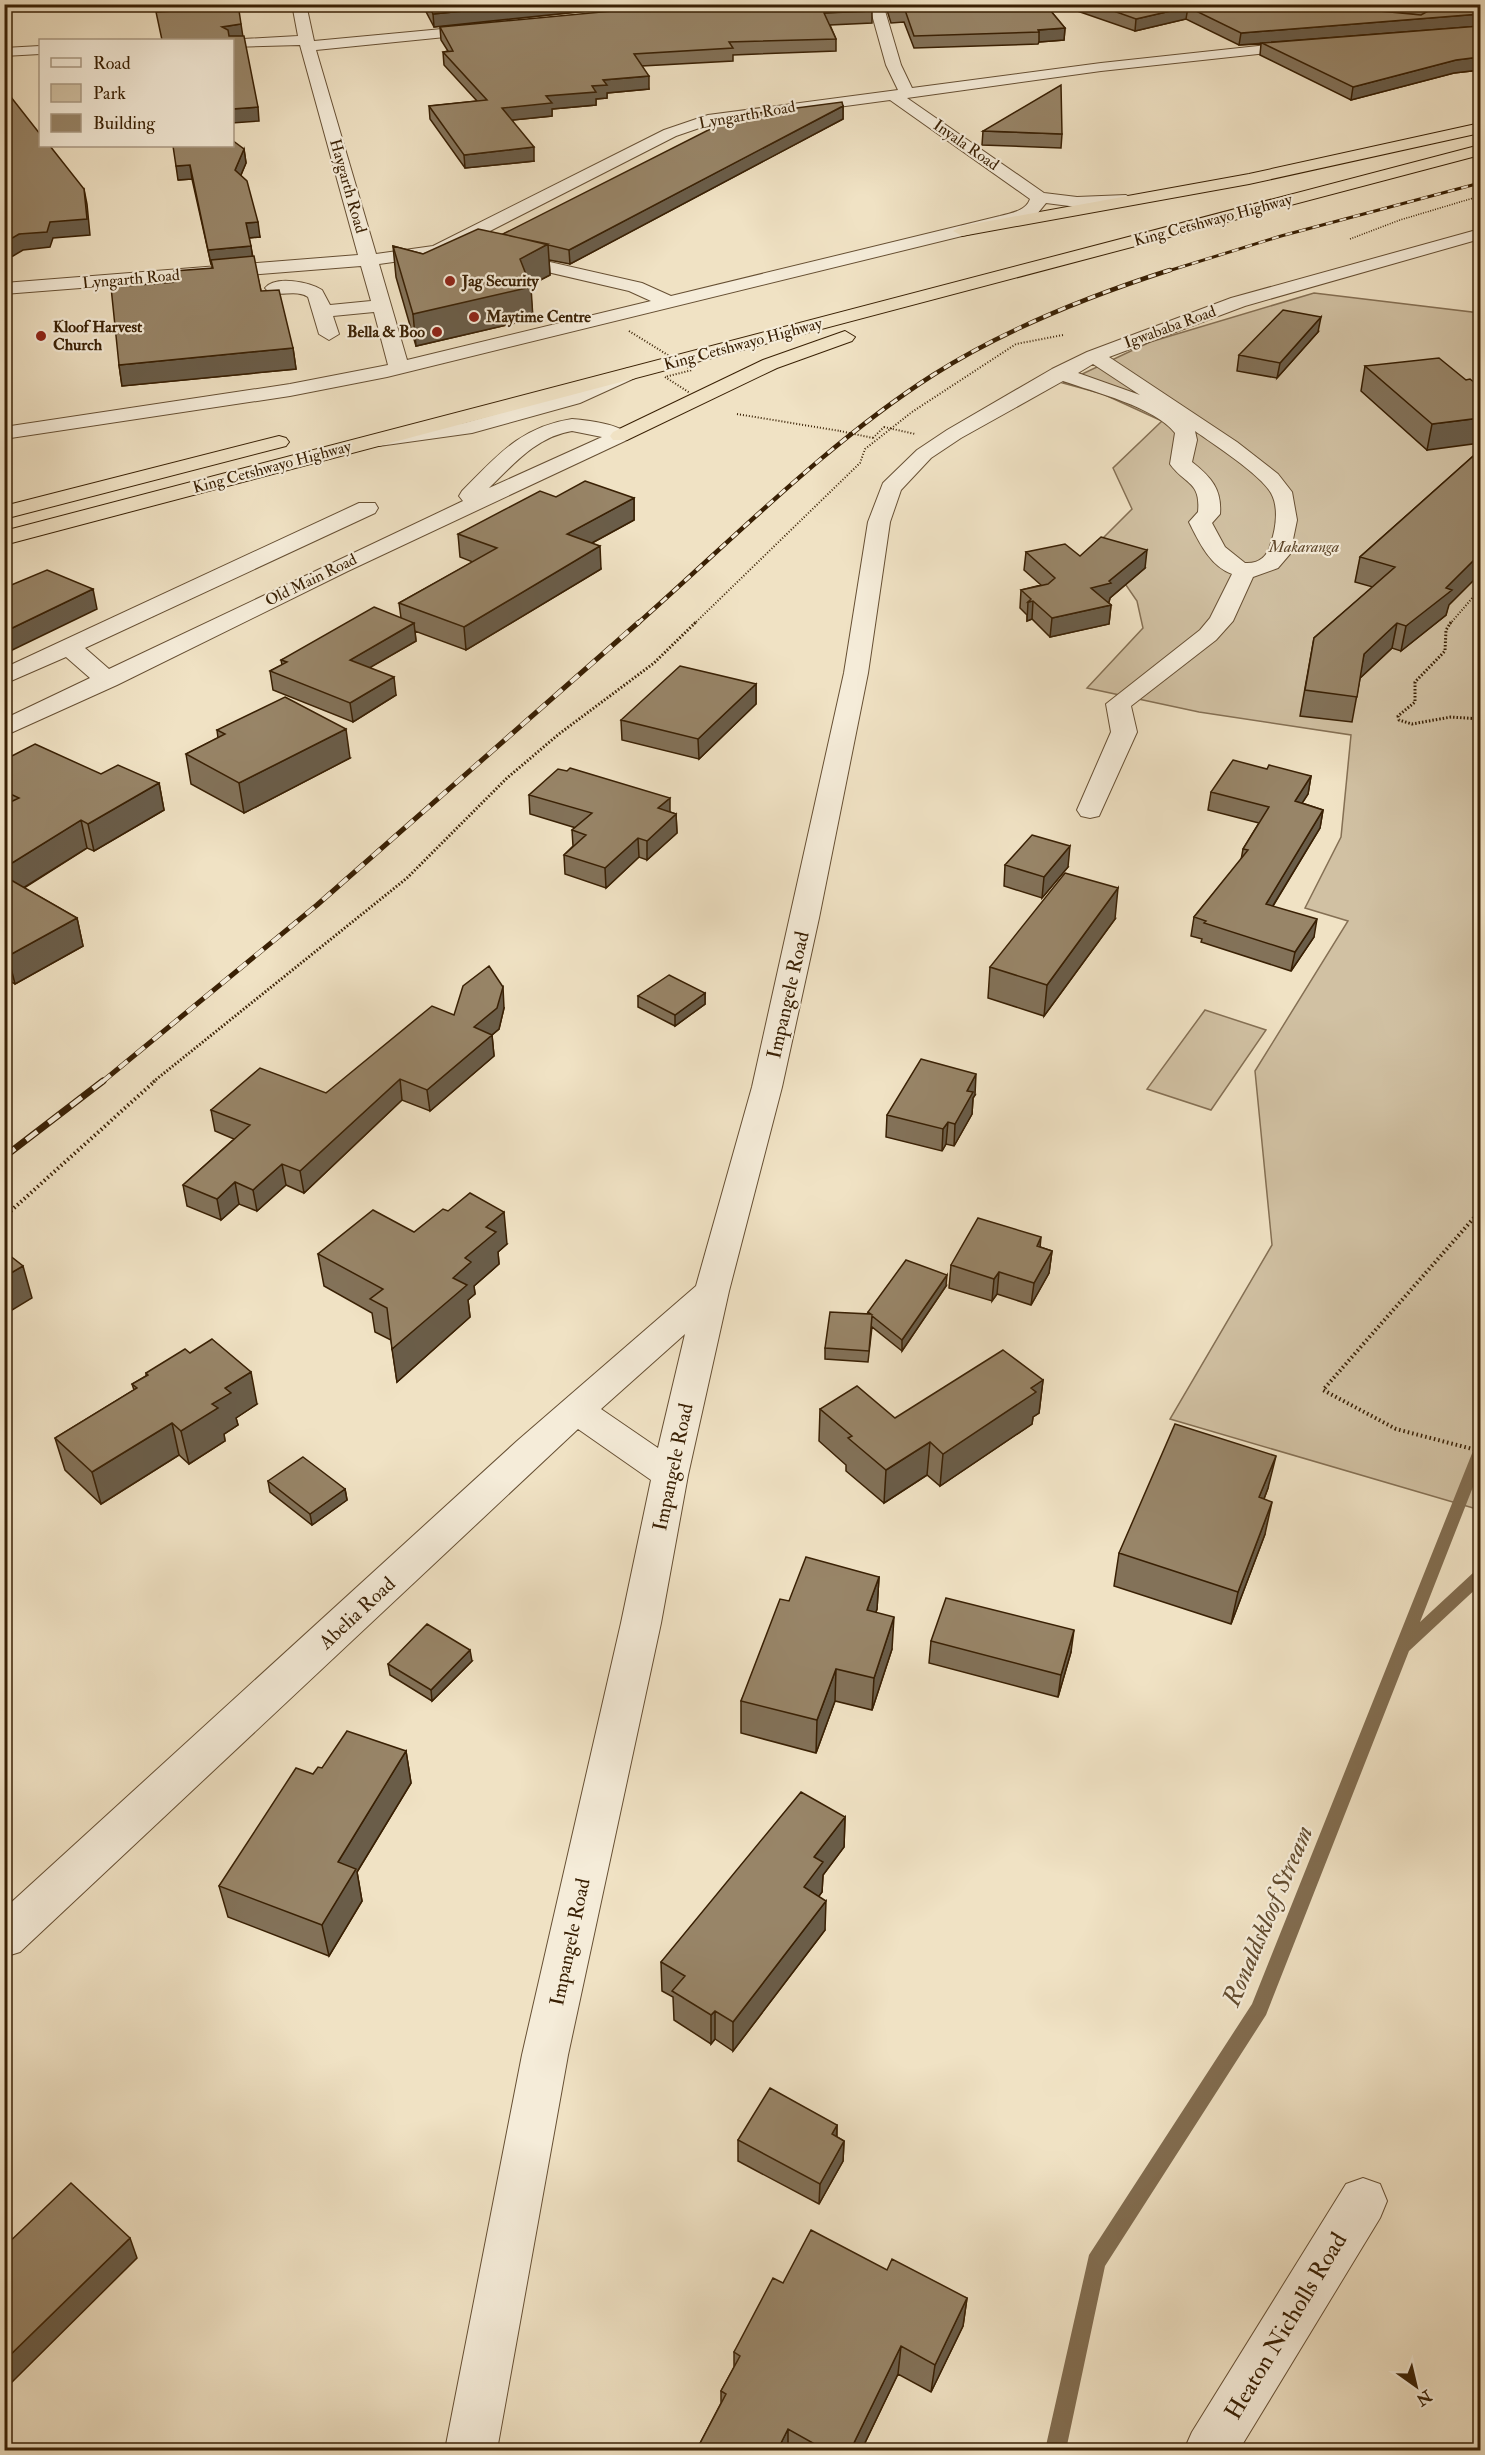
<svg xmlns="http://www.w3.org/2000/svg" width="1485" height="2455" font-family="'IM FELL Double Pica',serif">
<rect width="100%" height="100%" fill="#f0e2c4"/>
<filter id="stains"><feTurbulence type="fractalNoise" baseFrequency=".00333" numOctaves="4"/><feColorMatrix values="0 0 0 0 .2 0 0 0 0 .09 0 0 0 0 .02 0 0 0 .5 -.17"/></filter>
<radialGradient id="worn" r=".72"><stop offset=".6" stop-color="#630" stop-opacity="0"/><stop offset="1" stop-color="#630" stop-opacity=".3"/></radialGradient>
<path fill="#d1c1a3" stroke="#857054" stroke-width="1.5" d="M 1314,293 L 1480,313 L 1480,1510 L 1170,1419 L 1272,1245 L 1255,1071 L 1348,921 L 1305,908 L 1341,837 L 1351,735 L 1199,712 L 1087,688 L 1143,628 L 1137,601 L 1117,572 L 1078,563 L 1132,509 L 1113,468 L 1162,421 L 1103,394 L 1063,383 L 1150,342 Z
M 1205,1010 L 1266,1030 L 1211,1110 L 1147,1089 Z"/>
<g fill="none" stroke-linecap="round" stroke-linejoin="round">
<path fill="#826d50" fill-rule="evenodd" d="M 1480,1445 L 1480,1469 L 1420,1622 L 1474,1572 L 1480,1570 L 1480,1585 L 1409,1651 L 1266,2015 L 1105,2266 L 1066,2450 L 1045,2450 L 1089,2255 L 1252,2004 L 1473,1451 L 1475,1447 Z"/>
<g stroke="#675034" stroke-width="2">
<path id="minor" d="M 292,4 L 306,4 L 314,41 L 485,25 L 492,29 L 485,33 L 316,50 L 376,254 L 433,246 L 664,130 L 708,115 L 898,90 L 886,65 L 869,4 L 883,4 L 901,65 L 912,88 L 1101,63 L 1305,41 L 1312,45 L 1305,49 L 1101,71 L 907,98 L 1044,193 L 1077,197 L 1126,195 L 1135,200 L 1132,204 L 1077,207 L 1046,203 L 1037,214 L 1011,224 L 387,377 L 290,396 L 4,439 L 4,427 L 290,384 L 388,365 L 374,312 L 333,316 L 339,334 L 329,340 L 319,334 L 308,297 C 295,288 274,300 265,288 C 275,275 310,282 322,290 L 330,305 L 371,301 L 361,266 L 4,294 L 4,283 L 358,255 L 300,45 L 232,47 L 232,40 L 226,40 L 298,36 ZM 890,100 L 1030,199 C 1026,211 1011,213 1000,216 L 671,296 L 642,283 L 506,252 L 500,253 L 497,257 L 500,261 L 629,291 L 651,301 L 407,360 L 379,264 L 443,255 L 676,136 L 711,124 Z
M 40,46 L 40,54 L 4,56 L 4,48 Z
M 1480,229 L 1480,239 L 1245,306 L 1109,357 L 1237,442 L 1278,474 L 1292,492 L 1297,520 L 1290,554 L 1278,568 L 1253,577 L 1233,621 L 1216,640 L 1131,706 L 1137,732 L 1099,816 L 1090,818 L 1081,816 L 1077,810 L 1111,732 L 1106,704 L 1200,630 L 1210,618 L 1232,574 C 1210,566 1199,542 1189,522 L 1198,512 C 1201,481 1185,485 1170,464 L 1175,433 C 1155,407 1094,392 1063,381 L 961,438 L 931,458 L 901,490 L 890,522 L 868,673 L 819,918 L 782,1087 L 729,1291 L 688,1475 L 661,1623 L 568,2055 L 497,2450 L 445,2450 L 522,2055 L 621,1623 L 651,1480 L 578,1429 L 20,1952 L 4,1957 L 4,1909 L 517,1441 L 696,1286 L 752,1087 L 844,673 L 868,522 L 883,483 L 917,450 L 947,430 L 1052,369 L 1087,352 L 1231,298 ZM 1093,364 L 1140,395 L 1078,373 ZM 1195,431 C 1213,444 1260,474 1271,493 C 1279,507 1276,528 1271,543 C 1268,556 1259,564 1245,563 L 1225,547 L 1212,523 L 1220,514 C 1222,489 1211,477 1192,462 L 1197,440 ZM 685,1334 L 658,1448 L 601,1409 Z
M 628,368 L 635,370 L 638,374 L 635,378 L 580,403 L 472,433 L 379,446 L 372,444 L 369,440 L 372,436 L 379,434 L 464,423 L 566,395 Z
M 572,419 C 586,420 622,424 630,436 L 627,440 L 348,571 L 117,685 L 4,736 L 4,719 L 90,678 L 66,657 L 4,684 L 4,668 L 359,503 L 375,503 L 378,508 L 375,513 L 85,648 L 109,669 L 463,501 L 459,496 L 462,491 C 497,456 520,427 572,419 ZM 572,431 L 602,437 L 489,488 C 514,464 536,437 572,431 Z
M 1363,2178 L 1380,2184 L 1387,2201 L 1380,2218 L 1239,2450 L 1184,2450 L 1192,2432 L 1346,2184 Z"/>
</g>
<g stroke="#392004" stroke-width="2">
<path id="highway" d="M 1476,124 L 1480,125 L 1480,133 L 1249,184 L 962,236 L 953,231 L 962,226 L 1249,174 Z
M 1480,145 L 1480,155 L 4,545 L 4,531 Z
M 845,331 L 855,337 L 852,341 L 777,368 L 627,440 L 613,440 L 610,436 L 613,432 L 763,360 Z
M 279,436 L 286,438 L 289,442 L 286,446 L 4,519 L 4,506 Z"/>
</g>
<path stroke="#392004" stroke-width="1.5" stroke-dasharray="1 1.5" stroke-linecap="butt" d="M 1350,239 L 1400,220 L 1480,196"/>
<path stroke="#392004" stroke-width="2" stroke-dasharray="1 2" stroke-linecap="butt" d="M 737,414 L 840,431
M 873,438 L 884,427
M 694,624 L 860,463 L 865,449 L 912,412 L 1016,344 L 1063,335
M 1450,624 L 1480,589"/>
<path stroke="#392004" stroke-width="3" stroke-dasharray="1.5 2" stroke-linecap="butt" d="M 1451,622 L 1446,630 L 1445,651 L 1415,682 L 1415,702 L 1398,716 L 1399,720 L 1412,724 L 1451,717 L 1480,719
M 153,1082 L 407,878 L 507,778 L 559,734 L 654,663 L 696,622"/>
<path stroke="#392004" stroke-width="4" stroke-dasharray="1.5 3" stroke-linecap="butt" d="M 1480,1211 L 1323,1390 L 1396,1429 L 1480,1451
M 4,1217 L 155,1081"/>
<use href="#minor" fill="#f5ecd9" fill-rule="evenodd"/>
<use href="#highway" fill="#f0e2c4" fill-rule="evenodd"/>
<g stroke="#392004" stroke-width="3">
<path id="rail-far3" d="M 1165,272 L 1281,236 L 1480,183"/>
</g>
<g stroke="#392004" stroke-width="4.5">
<path id="rail-far2" d="M 637,624 C 731,541 828,442 933,375 C 1005,329 1089,296 1170,270"/>
</g>
<g stroke="#392004" stroke-width="5">
<path id="rail-far1" d="M 102,1082 L 317,905 L 639,622"/>
</g>
<g stroke="#392004" stroke-width="7">
<path id="rail" d="M 4,1157 L 103,1081"/>
</g>
<use href="#rail-far3" stroke="#f5ecd9" stroke-width="2" stroke-dasharray="7" stroke-linecap="butt"/>
<use href="#rail-far2" stroke="#f5ecd9" stroke-width="3" stroke-dasharray="8" stroke-linecap="butt"/>
<use href="#rail-far1" stroke="#f5ecd9" stroke-width="4" stroke-dasharray="11" stroke-linecap="butt"/>
<use href="#rail" stroke="#f5ecd9" stroke-width="4.5" stroke-dasharray="14" stroke-linecap="butt"/>
<path stroke="#392004" stroke-width="2" stroke-dasharray="1 2" stroke-linecap="butt" d="M 629,331 L 692,370 L 665,377 L 690,393
M 884,427 L 915,434
M 840,431 L 873,438"/>
</g>
<path fill="#837259" stroke="#392004" stroke-width="1.5" d="M 422,4 L 655,4 L 434,27 Z
M 885,4 L 1045,4 L 1065,28 L 1064,40 L 1039,42 L 1038,44 L 914,48 L 904,22 L 891,23 Z
M 1057,4 L 1306,4 L 1419,15 L 1314,4 L 1480,4 L 1480,70 L 1454,73 L 1351,100 L 1260,55 L 1261,44 L 1239,45 L 1186,19 L 1135,31 Z
M 872,11 L 872,23 L 830,25 L 836,39 L 836,51 L 733,55 L 733,61 L 642,66 L 649,89 L 607,93 L 607,98 L 596,99 L 596,105 L 552,109 L 552,116 L 512,120 L 534,161 L 465,168 L 430,119 L 429,106 L 477,101 L 444,65 L 443,52 L 448,51 L 441,40 L 440,27 Z
M 843,106 L 843,119 L 570,264 L 549,260 L 550,275 L 530,285 L 533,319 L 416,346 L 396,277 L 393,246 L 423,254 L 503,234 Z
M 983,131 L 1062,134 L 1061,148 L 982,145 Z
M 232,146 L 244,149 L 246,163 L 241,175 L 260,237 L 249,238 L 253,257 L 261,291 L 293,348 L 296,369 L 122,386 L 119,365 L 176,282 L 212,268 L 212,264 L 211,264 L 192,179 L 178,180 Z
M 1318,332 L 1277,378 L 1237,371 L 1239,355 Z
M 1365,366 L 1466,380 L 1427,450 L 1361,391 Z
M 1480,450 L 1446,615 L 1401,651 L 1392,648 L 1360,678 L 1352,722 L 1300,716 L 1314,638 L 1373,587 L 1355,582 L 1360,557 Z
M 556,497 L 634,498 L 634,520 L 592,543 L 601,569 L 466,650 L 415,631 L 416,641 L 370,667 L 396,695 L 353,722 L 273,690 L 270,671 L 282,665 L 281,660 L 401,618 L 399,603 L 473,562 L 460,557 L 458,534 Z
M 1026,552 L 1080,556 L 1145,568 L 1110,598 L 1109,602 L 1108,602 L 1111,605 L 1109,624 L 1050,637 L 1032,619 L 1027,621 L 1027,615 L 1020,608 L 1021,590 L 1041,585 L 1024,570 Z
M 756,684 L 756,704 L 699,759 L 622,740 L 621,720 Z
M 217,730 L 350,758 L 244,813 L 191,784 L 186,754 L 218,738 Z
M 4,760 L 101,774 L 159,783 L 164,810 L 94,851 L 87,848 L 24,888 L 77,918 L 83,946 L 15,984 L 4,978 Z
M 1267,769 L 1311,776 L 1308,794 L 1302,803 L 1323,810 L 1320,828 L 1273,906 L 1314,937 L 1291,971 L 1201,942 L 1202,939 L 1191,936 L 1194,917 L 1241,860 L 1243,849 L 1259,823 L 1208,810 L 1211,792 Z
M 529,795 L 670,812 L 676,814 L 677,833 L 647,860 L 639,857 L 606,888 L 565,874 L 564,855 L 573,846 L 572,830 L 576,828 L 530,814 Z
M 1005,865 L 1068,867 L 1042,898 L 1004,886 Z
M 1115,919 L 1044,1016 L 988,998 L 990,967 Z
M 705,993 L 705,1004 L 675,1026 L 638,1007 L 638,996 Z
M 504,1008 L 499,1029 L 492,1035 L 494,1056 L 430,1111 L 402,1100 L 304,1193 L 286,1185 L 257,1211 L 239,1204 L 221,1220 L 187,1206 L 183,1185 L 234,1139 L 215,1131 L 211,1110 L 326,1093 L 454,1015 Z
M 975,1095 L 973,1098 L 972,1114 L 954,1146 L 946,1144 L 942,1151 L 886,1137 L 887,1115 Z
M 414,1232 L 507,1244 L 498,1252 L 499,1264 L 474,1286 L 475,1294 L 468,1300 L 470,1317 L 397,1382 L 391,1340 L 375,1332 L 372,1313 L 324,1286 L 318,1254 Z
M 1040,1247 L 1052,1251 L 1049,1273 L 1031,1305 L 997,1294 L 992,1301 L 949,1288 L 951,1265 Z
M 946,1286 L 902,1351 L 872,1327 L 868,1362 L 825,1359 L 825,1348 L 867,1314 L 868,1312 Z
M 146,1373 L 257,1404 L 236,1418 L 238,1425 L 224,1434 L 225,1441 L 189,1464 L 179,1455 L 101,1504 L 65,1470 L 55,1438 L 134,1390 L 132,1384 L 146,1376 Z
M 1043,1380 L 1039,1413 L 1033,1417 L 1032,1424 L 940,1486 L 927,1475 L 884,1503 L 846,1471 L 846,1465 L 819,1441 L 820,1409 L 895,1418 Z
M 268,1481 L 345,1489 L 347,1500 L 312,1525 L 270,1492 Z
M 1268,1488 L 1264,1499 L 1265,1534 L 1231,1624 L 1114,1586 L 1119,1553 Z
M 879,1577 L 877,1609 L 876,1612 L 892,1649 L 872,1710 L 835,1701 L 816,1753 L 741,1733 L 741,1701 L 789,1601 Z
M 931,1641 L 1071,1652 L 1058,1697 L 929,1663 Z
M 472,1661 L 432,1701 L 390,1675 L 388,1664 Z
M 406,1751 L 411,1783 L 357,1872 L 362,1901 L 329,1956 L 228,1917 L 219,1886 L 313,1774 L 322,1768 Z
M 845,1817 L 844,1847 L 823,1875 L 822,1892 L 819,1896 L 825,1930 L 733,2051 L 715,2039 L 711,2044 L 674,2020 L 673,1997 L 662,1991 L 661,1962 Z
M 837,2125 L 837,2137 L 844,2141 L 843,2161 L 819,2204 L 738,2161 L 738,2140 Z
M 887,2270 L 967,2298 L 963,2326 L 931,2392 L 898,2374 L 861,2451 L 696,2451 L 721,2403 L 721,2391 L 734,2367 L 734,2352 L 783,2283 Z"/>
<path fill="#6a5d49" stroke="#392004" stroke-width="1.5" d="M 534,4 L 655,4 L 434,27 L 433,14 Z
M 1188,7 L 1186,19 L 1135,31 L 1136,19 Z
M 1480,14 L 1480,26 L 1239,45 L 1241,33 Z
M 241,24 L 243,37 L 229,39 L 222,27 Z
M 1065,28 L 1064,40 L 1039,42 L 1039,32 L 1038,30 Z
M 1480,57 L 1480,70 L 1454,73 L 1351,100 L 1353,87 L 1456,60 Z
M 649,76 L 649,89 L 607,93 L 607,98 L 596,99 L 596,105 L 552,109 L 552,116 L 502,121 L 502,108 L 546,96 L 592,86 L 603,80 Z
M 843,106 L 843,119 L 570,264 L 569,250 Z
M 258,107 L 259,121 L 232,123 L 232,109 Z
M 534,147 L 534,161 L 465,168 L 464,155 Z
M 244,149 L 246,163 L 237,184 L 235,170 Z
M 190,165 L 192,179 L 178,180 L 176,166 Z
M 84,189 L 87,204 L 90,235 L 53,238 L 50,247 L 23,250 L 13,256 L 4,258 L 4,241 L 19,234 L 50,222 Z
M 258,222 L 260,237 L 248,238 L 246,223 Z
M 548,244 L 550,275 L 525,288 L 531,287 L 533,319 L 416,346 L 413,314 Z
M 251,246 L 253,261 L 211,264 L 208,250 Z
M 1321,317 L 1318,332 L 1277,378 L 1280,363 Z
M 293,348 L 296,369 L 122,386 L 119,365 Z
M 1480,418 L 1480,443 L 1427,450 L 1432,424 Z
M 634,498 L 634,520 L 568,556 L 567,534 Z
M 600,546 L 601,569 L 466,650 L 464,627 Z
M 1147,550 L 1145,568 L 1110,598 L 1109,602 L 1089,607 L 1091,588 L 1109,581 Z
M 1480,554 L 1480,574 L 1449,605 L 1446,615 L 1401,651 L 1406,626 Z
M 93,589 L 97,609 L 4,654 L 4,632 Z
M 1033,601 L 1032,619 L 1027,621 L 1028,602 Z
M 1111,605 L 1109,624 L 1050,637 L 1052,618 Z
M 414,623 L 416,641 L 352,678 L 350,660 Z
M 1397,623 L 1392,648 L 1359,679 L 1364,654 Z
M 394,677 L 396,695 L 353,722 L 350,703 Z
M 756,684 L 756,704 L 699,759 L 698,739 Z
M 346,729 L 350,758 L 244,813 L 239,783 Z
M 1311,776 L 1308,794 L 1292,819 L 1295,801 Z
M 159,783 L 164,810 L 94,851 L 88,824 Z
M 670,798 L 670,817 L 658,808 Z
M 1323,810 L 1320,828 L 1263,922 L 1266,904 Z
M 676,814 L 677,833 L 647,860 L 647,841 Z
M 81,820 L 87,848 L 4,900 L 4,868 Z
M 638,838 L 639,857 L 606,888 L 605,868 Z
M 1070,846 L 1068,867 L 1042,898 L 1044,877 Z
M 1118,888 L 1115,919 L 1044,1016 L 1047,985 Z
M 77,918 L 83,946 L 15,984 L 8,956 Z
M 1317,919 L 1314,937 L 1291,971 L 1295,952 Z
M 503,987 L 504,1008 L 499,1029 L 476,1048 L 474,1027 Z
M 705,993 L 705,1004 L 675,1026 L 675,1015 Z
M 492,1035 L 494,1056 L 430,1111 L 427,1090 Z
M 976,1074 L 975,1095 L 973,1098 L 972,1114 L 954,1146 L 955,1124 L 967,1091 Z
M 400,1079 L 402,1100 L 304,1193 L 300,1171 Z
M 948,1122 L 946,1144 L 942,1151 L 943,1129 Z
M 282,1164 L 286,1185 L 257,1211 L 253,1190 Z
M 235,1182 L 239,1204 L 221,1220 L 217,1199 Z
M 504,1212 L 507,1244 L 498,1252 L 499,1264 L 474,1286 L 475,1294 L 468,1300 L 470,1317 L 397,1382 L 392,1349 L 453,1278 L 465,1258 L 486,1227 Z
M 1041,1237 L 1039,1259 L 1037,1246 Z
M 1052,1251 L 1049,1273 L 1031,1305 L 1034,1283 Z
M 23,1266 L 32,1298 L 4,1315 L 4,1277 Z
M 999,1272 L 997,1294 L 992,1301 L 994,1279 Z
M 947,1275 L 946,1286 L 902,1351 L 902,1340 Z
M 251,1372 L 257,1404 L 236,1418 L 238,1425 L 224,1434 L 225,1441 L 189,1464 L 181,1431 L 212,1404 L 225,1388 Z
M 1043,1380 L 1039,1413 L 1033,1417 L 1032,1424 L 940,1486 L 943,1454 L 1031,1388 Z
M 172,1423 L 179,1455 L 101,1504 L 92,1472 Z
M 930,1442 L 927,1475 L 884,1503 L 886,1470 Z
M 1276,1456 L 1268,1488 L 1252,1530 L 1259,1497 Z
M 345,1489 L 347,1500 L 312,1525 L 310,1514 Z
M 1272,1502 L 1265,1534 L 1231,1624 L 1238,1592 Z
M 879,1577 L 877,1609 L 865,1642 L 867,1610 Z
M 894,1617 L 892,1649 L 872,1710 L 874,1678 Z
M 1074,1630 L 1071,1652 L 1058,1697 L 1061,1675 Z
M 470,1650 L 472,1661 L 432,1701 L 431,1690 Z
M 836,1669 L 835,1701 L 816,1753 L 817,1720 Z
M 406,1751 L 411,1783 L 357,1872 L 362,1901 L 329,1956 L 322,1925 L 338,1862 Z
M 845,1817 L 844,1847 L 823,1875 L 822,1892 L 803,1917 L 804,1887 L 814,1857 Z
M 826,1901 L 825,1930 L 733,2051 L 733,2022 Z
M 715,2011 L 715,2039 L 711,2044 L 711,2015 Z
M 837,2125 L 836,2145 L 832,2134 Z
M 844,2141 L 843,2161 L 819,2204 L 820,2184 Z
M 130,2238 L 137,2258 L 4,2390 L 4,2361 Z
M 967,2298 L 963,2326 L 931,2392 L 935,2365 Z
M 901,2346 L 898,2374 L 861,2451 L 850,2451 Z
M 788,2429 L 788,2451 L 777,2451 Z"/>
<path fill="#988568" stroke="#392004" stroke-width="1.5" d="M 192,4 L 238,4 L 241,24 L 222,27 L 228,30 L 229,36 L 244,36 L 258,107 L 232,109 L 232,40 L 162,40 L 156,12 L 192,10 Z
M 428,4 L 534,4 L 433,14 Z
M 687,4 L 871,4 L 872,11 L 824,13 L 836,39 L 729,42 L 733,48 L 634,54 L 649,76 L 603,80 L 607,85 L 592,86 L 596,92 L 546,96 L 552,103 L 502,108 L 534,147 L 464,155 L 429,106 L 487,100 L 443,52 L 453,51 L 440,27 Z
M 889,4 L 1045,4 L 1065,28 L 1038,30 L 1039,32 L 914,36 L 905,10 L 891,10 Z
M 1094,4 L 1306,4 L 1421,15 L 1430,10 L 1424,4 L 1480,4 L 1480,14 L 1241,33 L 1188,7 L 1136,19 Z
M 1480,26 L 1480,57 L 1456,60 L 1353,87 L 1262,43 Z
M 1061,85 L 1062,134 L 983,131 Z
M 4,92 L 7,92 L 40,134 L 40,146 L 50,146 L 84,189 L 87,219 L 50,222 L 47,232 L 19,234 L 9,240 L 4,241 Z
M 842,102 L 843,106 L 569,250 L 503,234 L 736,116 Z
M 232,140 L 244,149 L 235,170 L 247,181 L 258,222 L 246,223 L 251,246 L 208,250 L 190,165 L 176,166 L 173,146 L 232,146 Z
M 478,229 L 548,244 L 520,259 L 531,287 L 413,314 L 393,246 L 423,254 Z
M 254,256 L 261,291 L 279,290 L 293,348 L 119,365 L 111,287 L 176,282 L 174,271 L 213,268 L 211,260 Z
M 1283,310 L 1321,317 L 1280,363 L 1239,355 Z
M 1439,358 L 1466,380 L 1470,379 L 1480,387 L 1480,418 L 1432,424 L 1365,366 Z
M 1480,450 L 1480,554 L 1446,588 L 1452,590 L 1406,626 L 1397,623 L 1364,654 L 1357,697 L 1305,690 L 1314,638 L 1395,567 L 1360,557 Z
M 585,481 L 634,498 L 567,534 L 600,546 L 464,627 L 399,603 L 497,548 L 458,534 L 540,491 L 556,497 Z
M 1101,537 L 1147,550 L 1109,581 L 1111,583 L 1091,588 L 1111,605 L 1052,618 L 1033,601 L 1028,602 L 1031,599 L 1021,590 L 1048,584 L 1055,578 L 1026,552 L 1065,544 L 1080,556 Z
M 47,570 L 93,589 L 4,632 L 4,588 Z
M 374,607 L 414,623 L 350,660 L 394,677 L 350,703 L 270,671 L 287,662 L 281,660 Z
M 680,666 L 756,684 L 698,739 L 621,720 Z
M 285,697 L 346,729 L 239,783 L 186,754 L 225,734 L 217,730 Z
M 35,744 L 101,774 L 118,765 L 159,783 L 88,824 L 81,820 L 4,868 L 4,805 L 19,798 L 4,791 L 4,760 Z
M 1233,760 L 1267,769 L 1269,765 L 1311,776 L 1295,801 L 1323,810 L 1266,904 L 1317,919 L 1295,952 L 1204,923 L 1206,921 L 1194,917 L 1248,850 L 1243,849 L 1269,807 L 1211,792 Z
M 570,768 L 670,798 L 658,808 L 676,814 L 647,841 L 638,838 L 605,868 L 564,855 L 586,835 L 572,830 L 592,813 L 529,795 L 558,769 L 567,771 Z
M 1032,835 L 1070,846 L 1044,877 L 1005,865 Z
M 1065,873 L 1118,888 L 1047,985 L 990,967 Z
M 4,876 L 77,918 L 8,956 L 4,954 Z
M 489,966 L 503,987 L 497,1008 L 474,1027 L 492,1035 L 427,1090 L 400,1079 L 300,1171 L 282,1164 L 253,1190 L 235,1182 L 217,1199 L 183,1185 L 250,1125 L 211,1110 L 260,1068 L 326,1093 L 432,1006 L 454,1015 L 463,986 Z
M 669,975 L 705,993 L 675,1015 L 638,996 Z
M 921,1059 L 976,1074 L 967,1091 L 973,1092 L 955,1124 L 948,1122 L 943,1129 L 887,1115 Z
M 470,1193 L 504,1212 L 486,1227 L 496,1232 L 465,1258 L 471,1262 L 453,1278 L 467,1285 L 392,1349 L 387,1308 L 370,1299 L 383,1289 L 318,1254 L 373,1210 L 414,1232 L 443,1209 L 448,1211 Z
M 978,1218 L 1041,1237 L 1037,1246 L 1052,1251 L 1034,1283 L 999,1272 L 994,1279 L 951,1265 Z
M 4,1251 L 23,1266 L 4,1277 Z
M 906,1260 L 947,1275 L 902,1340 L 872,1316 L 869,1351 L 825,1348 L 830,1312 L 871,1314 L 868,1312 Z
M 212,1339 L 251,1372 L 225,1388 L 231,1393 L 212,1404 L 218,1408 L 181,1431 L 172,1423 L 92,1472 L 55,1438 L 137,1388 L 132,1384 L 148,1375 L 146,1373 L 185,1349 L 190,1353 Z
M 1003,1350 L 1043,1380 L 1031,1388 L 1036,1392 L 943,1454 L 930,1442 L 886,1470 L 848,1438 L 852,1436 L 820,1409 L 857,1386 L 895,1418 Z
M 1175,1424 L 1276,1456 L 1259,1497 L 1272,1502 L 1238,1592 L 1119,1553 Z
M 303,1457 L 345,1489 L 310,1514 L 268,1481 Z
M 806,1557 L 879,1577 L 867,1610 L 894,1617 L 874,1678 L 836,1669 L 817,1720 L 741,1701 L 780,1599 L 789,1601 Z
M 946,1598 L 1074,1630 L 1061,1675 L 931,1641 Z
M 427,1624 L 470,1650 L 431,1690 L 388,1664 Z
M 347,1731 L 406,1751 L 338,1862 L 356,1869 L 322,1925 L 219,1886 L 296,1768 L 313,1774 L 318,1767 L 322,1768 Z
M 801,1792 L 845,1817 L 814,1857 L 823,1862 L 804,1887 L 826,1901 L 733,2022 L 715,2011 L 711,2015 L 672,1991 L 685,1976 L 661,1962 Z
M 770,2088 L 837,2125 L 832,2134 L 844,2141 L 820,2184 L 738,2140 Z
M 71,2183 L 130,2238 L 4,2361 L 4,2247 Z
M 811,2230 L 887,2270 L 892,2259 L 967,2298 L 935,2365 L 901,2346 L 850,2451 L 827,2451 L 788,2429 L 777,2451 L 696,2451 L 726,2394 L 721,2391 L 740,2356 L 734,2352 L 773,2278 L 783,2283 Z"/>
<g fill="#8f2418" stroke="#f5ecd9" stroke-width="2">
<circle cx="450" cy="281" r="6"/>
<circle cx="474" cy="317" r="6"/>
<circle cx="437" cy="332" r="6"/>
<circle cx="41" cy="336" r="6"/>
</g>
<g text-anchor="middle" dominant-baseline="central" stroke-width="4.5" stroke-linejoin="round" paint-order="stroke">
<g font-size="16" fill="#392004" stroke="#f5ecd9">
<text transform="translate(747 115) rotate(-10)">Lyngarth Road</text>
<text transform="translate(966 145) rotate(35)">Inyala Road</text>
<text transform="translate(348 186) rotate(74)">Haygarth Road</text>
<text transform="translate(1213 220) rotate(-15)">King Cetshwayo Highway</text>
<text transform="translate(131 279) rotate(-5)">Lyngarth Road</text>
<text transform="translate(1170 327) rotate(-20)">Igwababa Road</text>
<text transform="translate(743 344) rotate(-15)">King Cetshwayo Highway</text>
<text transform="translate(272 467) rotate(-15)">King Cetshwayo Highway</text>
<text transform="translate(311 580) rotate(-26)">Old Main Road</text>
</g>
<g font-size="16" font-weight="bold" fill="#392004" stroke="#f5ecd9" text-anchor="start">
<text x="462" y="281">Jag Security</text>
<text x="486" y="317">Maytime Centre</text>
<text x="53" y="327">Kloof Harvest<tspan x="53" dy="18">Church</tspan></text>
<text x="425" y="332" text-anchor="end">Bella &amp; Boo</text>
</g>
<g font-size="16" font-style="italic" fill="#5f482c" stroke="#f5ecd9">
<text x="1304" y="547">Makaranga</text>
</g>
<g font-size="20" fill="#392004" stroke="#f5ecd9">
<text transform="translate(788 995) rotate(-77)">Impangele Road</text>
<text transform="translate(673 1467) rotate(-78)">Impangele Road</text>
<text transform="translate(357 1613) rotate(-43)">Abelia Road</text>
<text transform="translate(570 1942) rotate(-78)">Impangele Road</text>
</g>
<g font-size="24" fill="#392004" stroke="#f5ecd9">
<text transform="translate(1286 2326) rotate(-59)">Heaton Nicholls Road</text>
</g>
<g font-size="26" font-style="italic" fill="#634d30" stroke="#f5ecd9">
<text transform="translate(1268 1916) rotate(-67)">Ronaldskloof Stream</text>
</g>
</g>
<rect width="1485" height="2455" fill="none" stroke="#f0e2c4" stroke-width="24"/>
<rect x="6" y="6" width="1473" height="2443" fill="none" stroke="#392004" stroke-width="3"/>
<rect x="12" y="12" width="1461" height="2431" fill="none" stroke="#392004" stroke-width="1.5"/>
<rect x="39" y="39" width="195" height="108" fill="#f5ecd9" stroke="#aa9a84" stroke-width="1.5"/>
<rect x="51" y="58" width="30" height="9" fill="#f5ecd9" stroke="#aa9a84" stroke-width="1.5"/>
<text x="93" y="69" font-size="18" fill="#392004">Road</text>
<rect x="51" y="84" width="30" height="18" fill="#d1c1a3" stroke="#aa9a84" stroke-width="1.5"/>
<text x="93" y="99" font-size="18" fill="#392004">Park</text>
<rect x="51" y="114" width="30" height="18" fill="#988568" stroke="#aa9a84" stroke-width="1.5"/>
<text x="93" y="129" font-size="18" fill="#392004">Building</text>
<g transform="translate(1416 2386) rotate(146)" stroke="#f5ecd9" stroke-width="4.5" paint-order="stroke">
<path d="M0-4.5L10 22L0 15L-10 22Z" fill="#392004"/>
<text y="-9" font-size="16" font-weight="bold" text-anchor="middle" fill="#392004">N</text>
</g>
<rect width="100%" height="100%" filter="url(#stains)"/>
<rect width="100%" height="100%" fill="url(#worn)"/>
</svg>
